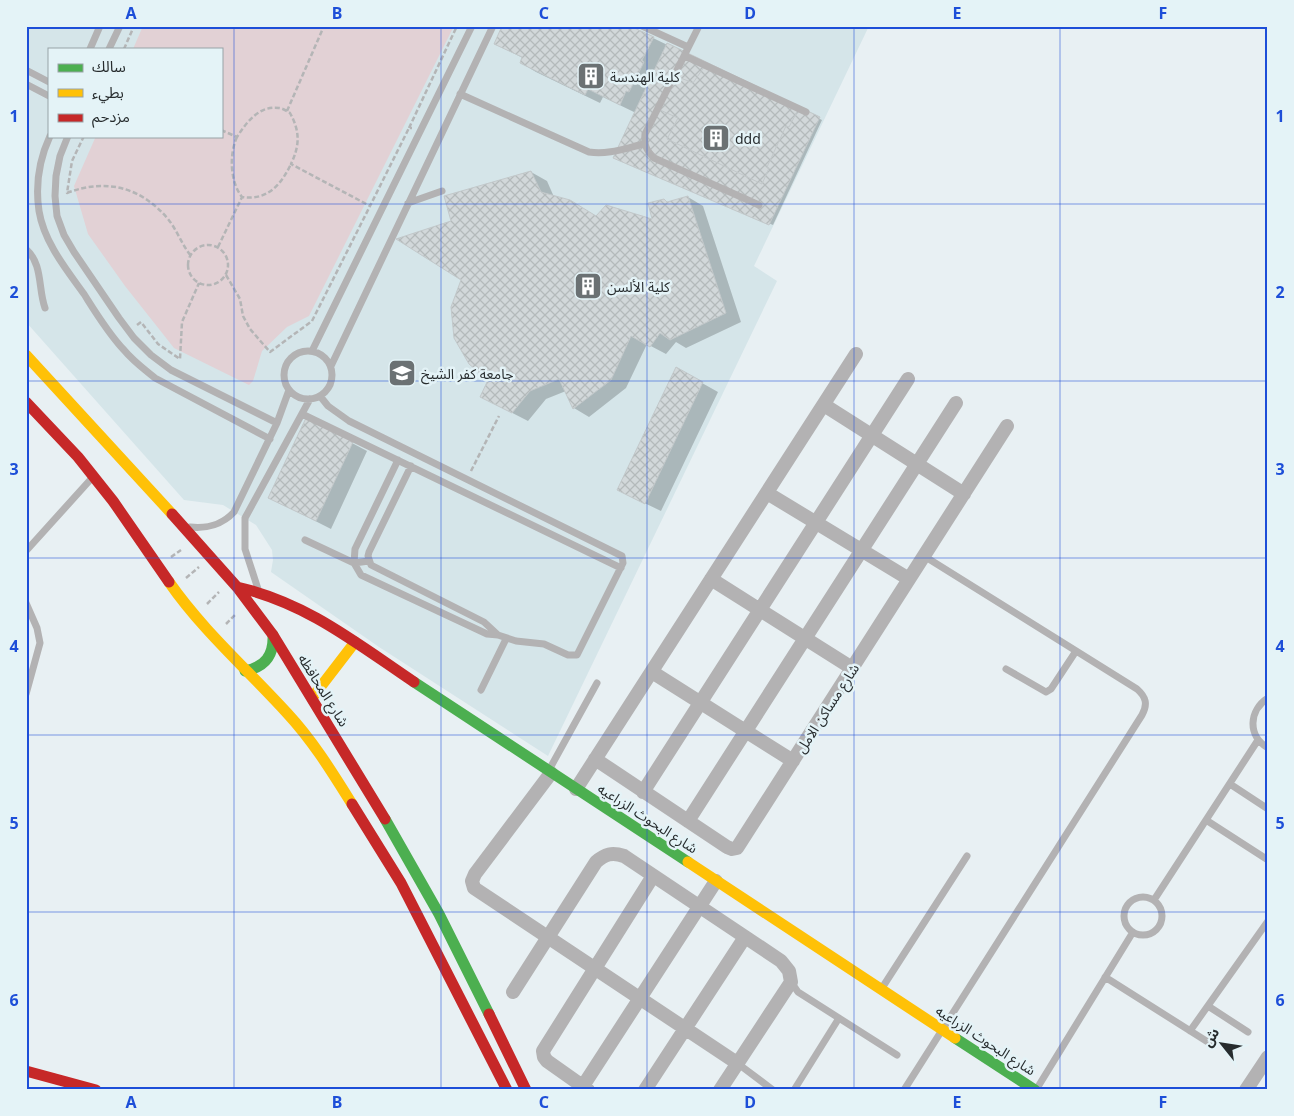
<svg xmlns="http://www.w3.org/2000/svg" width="1294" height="1116" font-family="'Noto Sans','Noto Sans Arabic',sans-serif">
<defs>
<pattern id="building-cross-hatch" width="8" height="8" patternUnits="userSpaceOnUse" patternTransform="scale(1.25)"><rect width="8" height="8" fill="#d2d8da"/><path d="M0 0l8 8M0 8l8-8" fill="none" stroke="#b4babb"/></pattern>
</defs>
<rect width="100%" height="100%" fill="#e8f0f3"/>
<path fill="#d5e5e9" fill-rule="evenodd" d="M 26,26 L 869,26 L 754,266 L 777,281 L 548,756 L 379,647 L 271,572 L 273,560 L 272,550 L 256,525 L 223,505 L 184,500 L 26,322 ZM 49,49 L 221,49 L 221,136 L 49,136 Z"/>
<path fill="#e2d1d5" d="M 143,26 L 454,26 L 309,316 L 287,327 L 262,351 L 253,381 L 249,385 L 174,348 L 125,286 L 88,234 L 74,186 L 96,136 L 221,136 L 221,49 L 133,49 Z"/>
<path fill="#0003" d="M 653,38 L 822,120 L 773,225 L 618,159 L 636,113 L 603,97 L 600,103 L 536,72 L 521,63 L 523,58 L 495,44 Z
M 531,172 L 547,181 L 554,197 L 597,217 L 654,221 L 664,200 L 669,203 L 688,197 L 703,206 L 741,322 L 686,348 L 676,342 L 666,354 L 647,344 L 626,388 L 589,417 L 574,408 L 566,391 L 546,399 L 528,421 L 497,405 L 463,279 Z
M 677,369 L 718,392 L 661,511 L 634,498 Z
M 352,443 L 367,451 L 331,529 L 270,498 Z"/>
<path fill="url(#building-cross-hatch)" stroke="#c2c8ca" d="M 502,26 L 630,26 L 654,37 L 642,60 L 644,62 L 629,92 L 626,91 L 620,105 L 588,89 L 585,95 L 520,63 L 522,57 L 494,44 Z
M 667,43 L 820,117 L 769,225 L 613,158 Z
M 704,67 L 799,108 L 789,127 L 786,126 L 767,167 L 769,168 L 762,184 L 667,139 L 678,118 L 660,110 L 676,76 L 693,83 Z
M 531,171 L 541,192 L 570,200 L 596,216 L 606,205 L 652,219 L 648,203 L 664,199 L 667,202 L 688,196 L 726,313 L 670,340 L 660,333 L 650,347 L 631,336 L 611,380 L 573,409 L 559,379 L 530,391 L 512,413 L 480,397 L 488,380 L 469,364 L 454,338 L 451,307 L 461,280 L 396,239 L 451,221 L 444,196 Z
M 676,367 L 703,382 L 645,504 L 617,490 Z
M 306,418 L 353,442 L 316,521 L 268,498 Z"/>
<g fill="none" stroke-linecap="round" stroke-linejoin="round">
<path stroke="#b4b5b6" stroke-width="2.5" stroke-dasharray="5 2.5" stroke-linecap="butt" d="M 124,49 L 134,26
M 287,111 L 324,26
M 409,128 L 457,26
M 221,130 L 237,137 C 246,123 259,105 279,108 C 282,108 287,111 290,113 C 300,131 300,145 291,164 L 370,206 L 409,128 L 412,128
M 84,136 L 72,161 L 67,193 C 106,178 141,187 168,219 C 177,230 182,245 191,256
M 237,137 C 229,154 230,182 242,197 C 267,201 281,185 291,164
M188 265a20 20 0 1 1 40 0a20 20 0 1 1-40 0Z
M 218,247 L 242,197
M 226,275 L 240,299 L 243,316 L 250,329 L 270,352 L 312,321 L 370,206
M 137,325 L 141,322 L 158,344 L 180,359 L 182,322 L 199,283
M 471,471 L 499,416
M 171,557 L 181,550
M 186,578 L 199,567
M 207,604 L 219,592
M 226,624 L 236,614"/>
<path stroke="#b3b2b3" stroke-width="7" d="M 642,26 L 688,47
M 699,26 L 645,134 C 644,145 646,150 654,158 L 759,205
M 90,49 L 100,26
M 109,49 L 120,26
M 685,56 L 806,112
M 26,70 L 49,82
M 26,84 L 49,96
M 460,94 L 589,152 C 608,155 626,148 644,144
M 50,136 C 39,160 35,184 39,211 C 44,242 66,269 84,294 C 96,313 108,333 124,350 C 133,361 144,369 155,378 L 270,439
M 68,136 L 60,156 L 56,176 L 55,196 L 57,216 L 64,235 L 74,252 L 119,318 L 134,338 L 151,355 L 171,370 L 277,423
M 408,203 L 442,191
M 26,249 C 43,264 38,289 45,308
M284 375a24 24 0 1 1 48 0a24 24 0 1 1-48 0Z
M 312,351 L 472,26
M 331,366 L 493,26
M 320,396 L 328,406 L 349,421 L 622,556 L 623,563 L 577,655 L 568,655 L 544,644 L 516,641 L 498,635 L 487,634 L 361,575 L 354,563 L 355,549 L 398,460
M 302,414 L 621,568
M 411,466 L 369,552 L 368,556 L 371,565 L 484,622 L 498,635
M 190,527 C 207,529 223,524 234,512 L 277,423 L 289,390
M 305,540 L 354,563 L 369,561
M 26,551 L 91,479
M 258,589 L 245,549 L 245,518 L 310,399
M 26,603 L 37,628 L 40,643 L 26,694
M 1006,669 L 1046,692 L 1051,689 L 1076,651
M 481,690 L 506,639
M 1268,698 C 1249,710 1247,736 1268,748
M 549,770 L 597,683
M 1230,784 L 1268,809
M 1206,820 L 1268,860
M1124 916a19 19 0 1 1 38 0a19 19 0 1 1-38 0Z
M 1154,900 L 1258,740
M 1105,977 L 1211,1044
M 791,982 L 798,992 L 897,1055
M 882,988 L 967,856
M 1208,1006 L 1248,1032
M 1190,1031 L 1268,921
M 737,1063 L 773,1090
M 794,1090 L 839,1018
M 904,1090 L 1142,715 C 1148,704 1146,697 1137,689 L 924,556
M 1036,1090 L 1133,932"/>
<path stroke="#b3b2b3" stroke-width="14" d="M 824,405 L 964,494
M 767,493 L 909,579
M 711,579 L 852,668
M 652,672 L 793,761
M 595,759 L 727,847 L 732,849 L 737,848 L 1007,426
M 551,773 L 475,874 L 472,881 L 474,888 L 737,1063
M 576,789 L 856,354
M 643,792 L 908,379
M 688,821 L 956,403
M 513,992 L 596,862 C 605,854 612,852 624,856 L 781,961 L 789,971 L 791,982 L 720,1090
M 583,1086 L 716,881
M 588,1090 L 547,1061 L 544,1057 L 543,1051 L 653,876
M 645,1090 L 745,937
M 1246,1090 L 1268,1057"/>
<path stroke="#4caf50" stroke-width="11" d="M 245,671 C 265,667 274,655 273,635
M 414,682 L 688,862
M 385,819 L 439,914 L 489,1014
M 955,1038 L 1035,1090"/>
<path stroke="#ffc107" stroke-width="11" d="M 26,355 L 172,514
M 169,582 C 203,631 248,670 287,713 C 313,741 332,772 352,804
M 312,698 L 355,642
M 688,862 L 955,1038"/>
<path stroke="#c62828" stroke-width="11" d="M 26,402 L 78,457 L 113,501 L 169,582
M 172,514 L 237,587 L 273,635 L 385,819
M 237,587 C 307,603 356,643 414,682
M 352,804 L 401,883 L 507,1090
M 489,1014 L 526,1090
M 26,1071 L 96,1090"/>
</g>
<path fill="none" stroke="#1d4ed8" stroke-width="1" stroke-opacity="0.55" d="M 234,26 L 234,1090M 441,26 L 441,1090M 647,26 L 647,1090M 854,26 L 854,1090M 1060,26 L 1060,1090M 26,204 L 1268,204M 26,381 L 1268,381M 26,558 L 1268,558M 26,735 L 1268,735M 26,912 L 1268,912"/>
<defs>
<g id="building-square" transform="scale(1.4375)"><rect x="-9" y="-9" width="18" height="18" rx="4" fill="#6b7173" stroke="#e4f3f7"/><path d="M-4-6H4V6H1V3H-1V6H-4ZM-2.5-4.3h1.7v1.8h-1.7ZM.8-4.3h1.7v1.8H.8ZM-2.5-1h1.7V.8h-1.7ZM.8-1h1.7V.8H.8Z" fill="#fff"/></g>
<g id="university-square" transform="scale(1.4375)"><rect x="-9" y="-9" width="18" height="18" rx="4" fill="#6b7173" stroke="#e4f3f7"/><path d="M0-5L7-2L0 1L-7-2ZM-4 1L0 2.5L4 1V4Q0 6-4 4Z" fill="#fff"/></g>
</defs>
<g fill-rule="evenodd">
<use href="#building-square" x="591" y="76"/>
<use href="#building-square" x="716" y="138"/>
<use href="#building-square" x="588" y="286"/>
<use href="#university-square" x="402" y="373"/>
</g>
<g text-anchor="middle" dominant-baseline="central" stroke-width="5" stroke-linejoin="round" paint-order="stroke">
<g font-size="14" fill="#272c2e" stroke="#e4f3f7" text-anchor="start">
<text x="610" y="76">كلية الهندسة</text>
<text x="735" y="138">ddd</text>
<text x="607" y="286">كلية الألسن</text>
<text x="421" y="373">جامعة كفر الشيخ</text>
</g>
<g font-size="14" fill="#272c2e" stroke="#e4f3f7">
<text transform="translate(324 690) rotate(58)">شارع المحافظه</text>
<text transform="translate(827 708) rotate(-57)">شارع مساكن الامل</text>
<text transform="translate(648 818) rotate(33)">شارع البحوث الزراعيه</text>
<text transform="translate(986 1040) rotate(33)">شارع البحوث الزراعيه</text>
</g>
</g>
<rect width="1294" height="1116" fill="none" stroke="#e4f3f7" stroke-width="55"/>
<rect x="48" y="48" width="175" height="90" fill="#e4f3f7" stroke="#98a3a7"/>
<rect x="58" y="64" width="25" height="8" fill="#4caf50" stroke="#98a3a7"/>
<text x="92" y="72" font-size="15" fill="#272c2e">سالك</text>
<rect x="58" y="89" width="25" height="8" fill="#ffc107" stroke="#98a3a7"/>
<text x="92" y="98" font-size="15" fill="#272c2e">بطيء</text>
<rect x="58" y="114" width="25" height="8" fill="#c62828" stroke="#98a3a7"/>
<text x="92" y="122" font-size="15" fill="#272c2e">مزدحم</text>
<g transform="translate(1222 1044) rotate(300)" stroke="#e4f3f7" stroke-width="4" paint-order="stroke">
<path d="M0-4L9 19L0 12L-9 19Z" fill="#272c2e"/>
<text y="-8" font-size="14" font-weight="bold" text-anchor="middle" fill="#272c2e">ش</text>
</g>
<rect x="28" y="28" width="1238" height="1060" fill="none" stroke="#1d4ed8" stroke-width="2"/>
<g font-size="16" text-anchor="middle" font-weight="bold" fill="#1d4ed8">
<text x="131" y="19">A</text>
<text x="337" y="19">B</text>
<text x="544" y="19">C</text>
<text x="750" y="19">D</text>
<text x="957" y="19">E</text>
<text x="1163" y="19">F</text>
<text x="14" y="122">1</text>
<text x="1280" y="122">1</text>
<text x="14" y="298">2</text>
<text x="1280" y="298">2</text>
<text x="14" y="475">3</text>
<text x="1280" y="475">3</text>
<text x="14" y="652">4</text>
<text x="1280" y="652">4</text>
<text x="14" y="829">5</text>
<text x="1280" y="829">5</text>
<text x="14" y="1006">6</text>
<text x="1280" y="1006">6</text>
<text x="131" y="1108">A</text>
<text x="337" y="1108">B</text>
<text x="544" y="1108">C</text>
<text x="750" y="1108">D</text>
<text x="957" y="1108">E</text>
<text x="1163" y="1108">F</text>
</g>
</svg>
